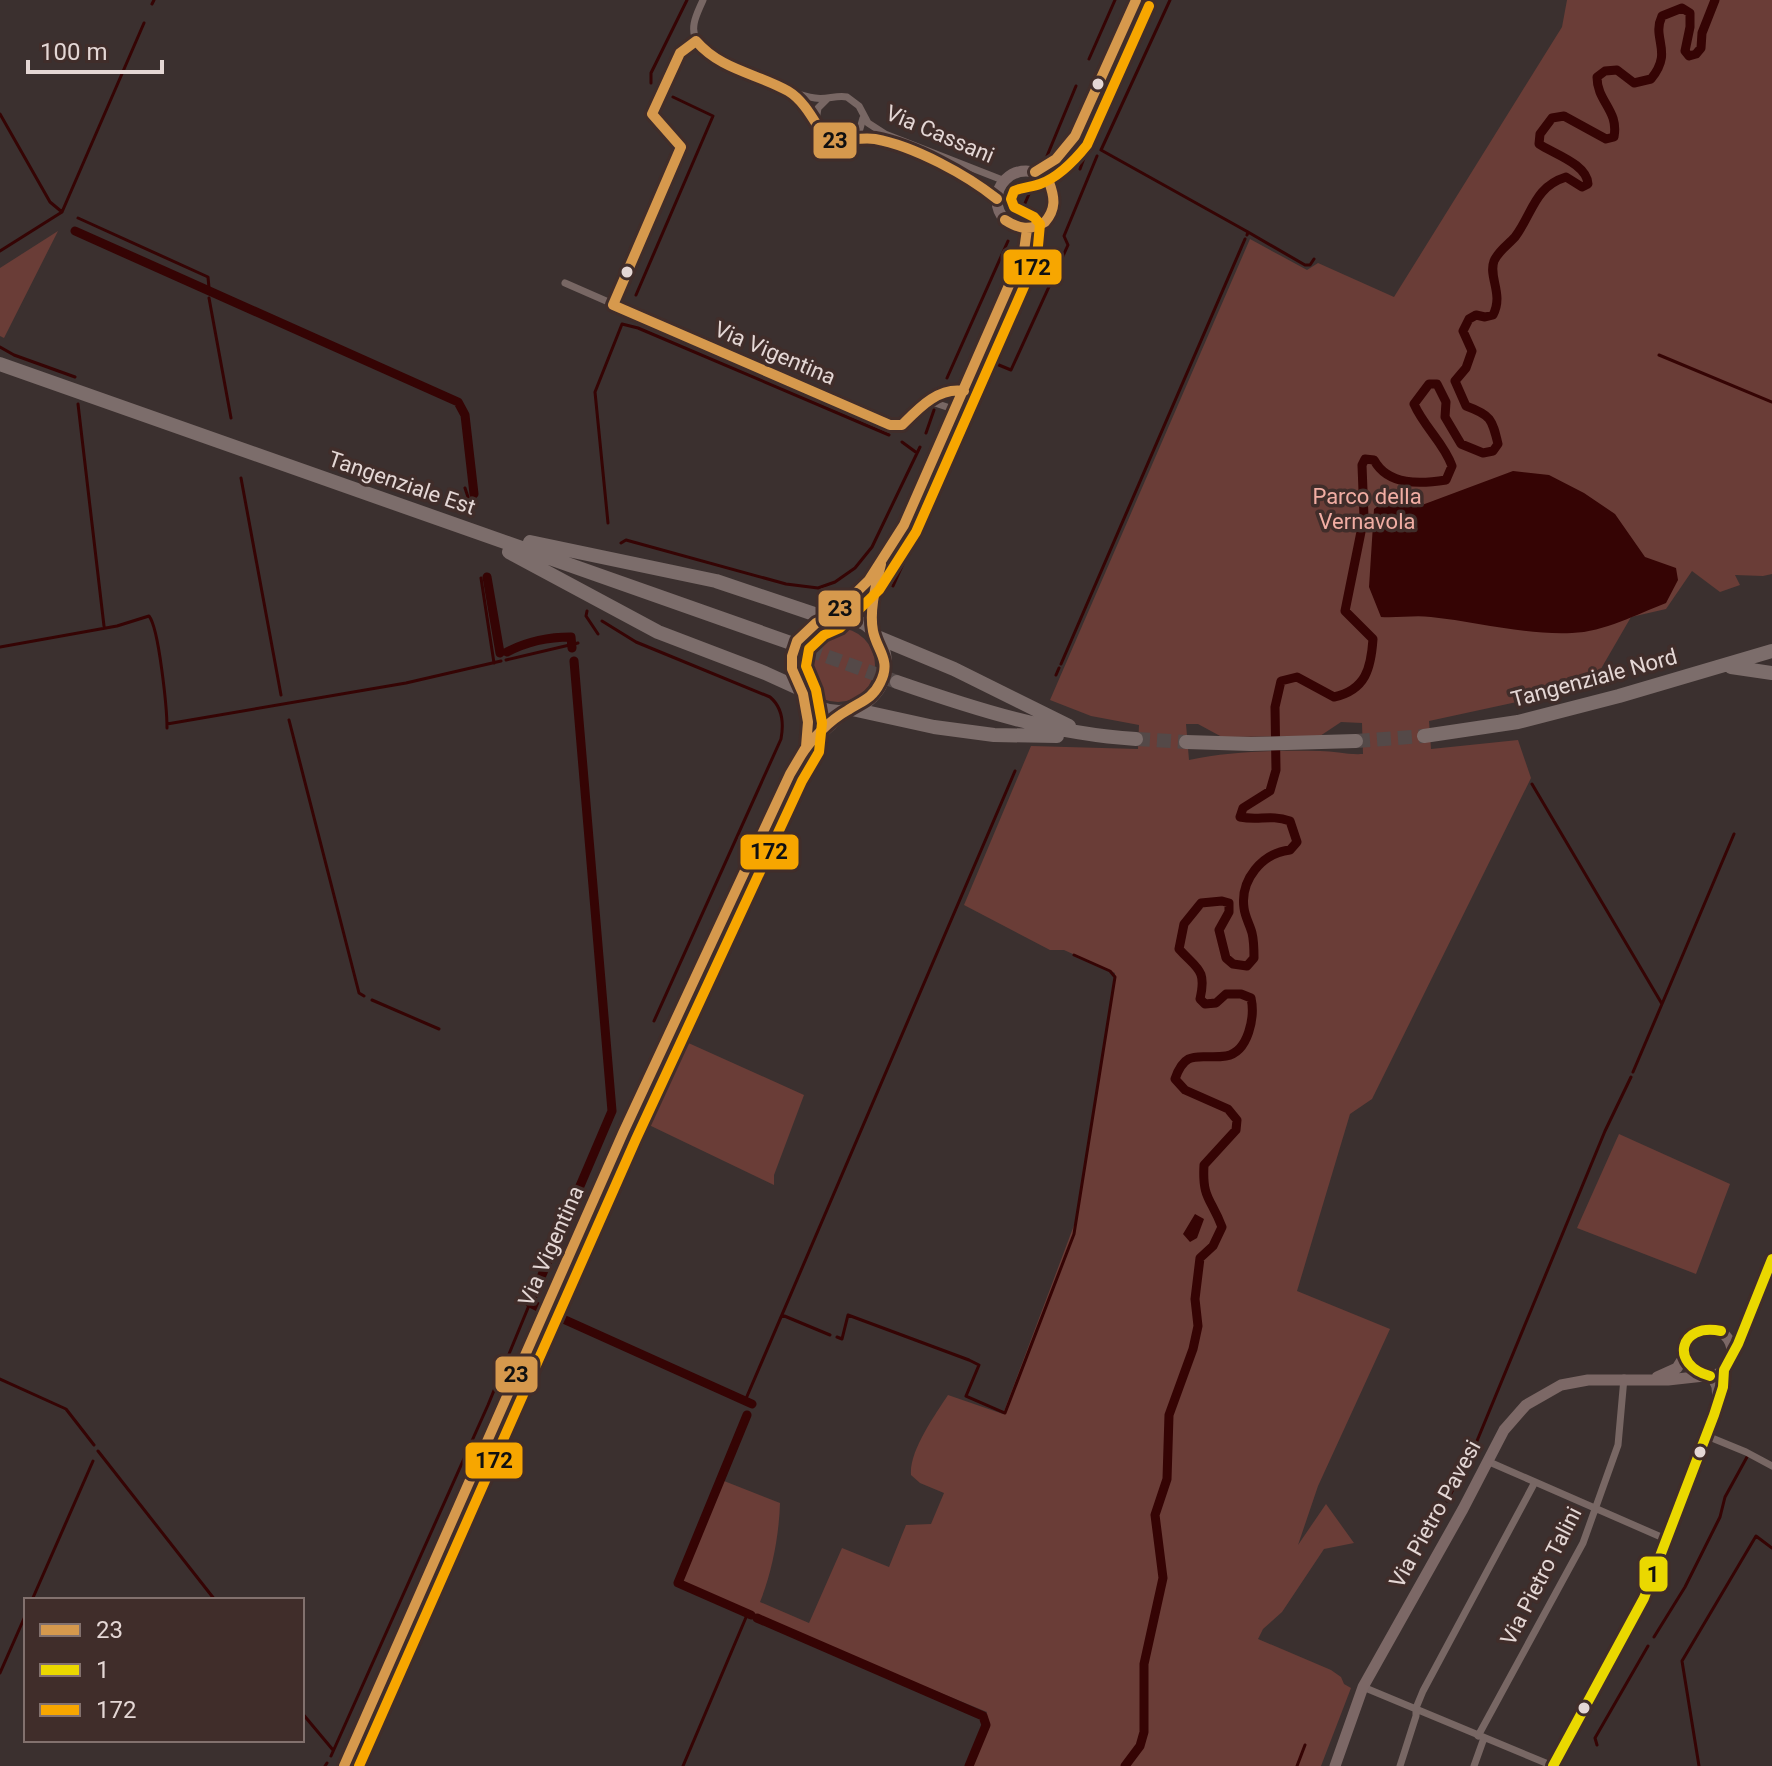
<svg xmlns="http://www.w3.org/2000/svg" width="1772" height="1766" font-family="Roboto,sans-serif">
<rect width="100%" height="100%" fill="#3b302f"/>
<path fill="#6a3d37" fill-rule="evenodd" d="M 1567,0 L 1772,0 L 1772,574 L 1763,576 L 1735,575 L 1740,585 L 1720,592 L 1692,571 L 1666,609 L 1631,617 L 1591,686 L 1429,721 L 1431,749 L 1518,740 L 1531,778 L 1372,1099 L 1350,1114 L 1297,1291 L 1390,1329 L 1318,1486 L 1298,1545 L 1326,1504 L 1354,1543 L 1324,1549 L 1282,1612 L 1263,1629 L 1258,1639 L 1331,1670 L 1341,1677 L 1344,1684 L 1351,1688 L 1321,1766 L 965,1766 L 987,1712 L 675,1584 L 719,1479 L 780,1503 C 779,1536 772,1572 760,1602 L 809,1623 L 842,1548 L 889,1567 L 906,1525 L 931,1524 L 944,1493 L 920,1483 L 911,1475 C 909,1451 935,1415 948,1395 L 1003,1414 L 1076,1220 L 1115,973 L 1064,950 L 1050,950 L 964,905 L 1031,746 L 1138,749 L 1139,725 L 1091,716 L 1050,700 L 1250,239 L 1307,270 L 1318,263 L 1394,297 L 1562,27 ZM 1341,722 L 1362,723 L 1363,754 C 1348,755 1334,751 1320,751 C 1276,750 1232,751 1189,760 L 1186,724 L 1198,724 L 1222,737 L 1320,736 Z
M 58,231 L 4,338 L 0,336 L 0,268 Z
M801 665a37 37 0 1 1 74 0a37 37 0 1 1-74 0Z
M 684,1041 L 804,1095 L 774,1175 L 774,1185 L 649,1125 Z
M 1619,1134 L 1730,1184 L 1696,1274 L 1577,1228 Z"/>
<path fill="#350404" d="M 1513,471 L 1549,475 L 1584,493 L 1615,514 L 1645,557 L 1676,568 L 1678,580 L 1666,603 C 1637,614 1604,632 1572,633 C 1524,635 1478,622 1431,617 C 1415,615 1398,618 1381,617 L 1369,587 L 1374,509 C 1393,495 1401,498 1422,505 Z
M 1195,1214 L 1204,1219 L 1197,1238 L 1190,1242 L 1183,1234 Z"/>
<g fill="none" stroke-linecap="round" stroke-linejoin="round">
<path stroke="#350404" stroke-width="3" d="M 1170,0 L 1101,150 L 1248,232
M 152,4 L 154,0
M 1089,59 L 1115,0
M 651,83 L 651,73 L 687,0
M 0,114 L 50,202 L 62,212
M 1090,144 L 1140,34
M 1047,156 L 1076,86
M 1080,169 L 1087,150
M 1022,210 L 1033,185
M 78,218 L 208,277 L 209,288
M 1247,235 L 1248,232 L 1305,265 L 1310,265 L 1314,259
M 0,251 L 62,212 L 144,23
M 636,295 L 713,116 L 673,97
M 209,298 L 231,418
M 0,347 L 14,355 L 75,377
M 1659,355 L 1772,402
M 947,378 L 1008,241
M 78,404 L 104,626
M 926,433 L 934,410
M 902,442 L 917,453
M 241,478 L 281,695
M 465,488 L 468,497
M 608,523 L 595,392 L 622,324 L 638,328 L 889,435
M 621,543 L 626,540 L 786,584 L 818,588 L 835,582 L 855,568 L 872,547 L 920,447
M 481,578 L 494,663
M 893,586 L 994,363 L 1011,370 L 1068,245 L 1064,236 L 1097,156
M 587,611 L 586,616 L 598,634
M 602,621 L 636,642 L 770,697 C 783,708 784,723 781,739 L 654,1021
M 0,647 L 117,626 L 149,616 C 159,628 167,709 167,728
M 506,660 L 578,643
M 1061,664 L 1245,239
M 1056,675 L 1059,668
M 289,720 L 359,993 L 364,996
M 167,724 L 406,683 L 501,661
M 1532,784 L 1662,1004 L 1633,1072
M 372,1000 L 439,1029
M 1662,1004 L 1734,834
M 782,1315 L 830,1335
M 553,1316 L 638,1129
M 837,1337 L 842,1339 L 848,1315 L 969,1360 L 979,1365 L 966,1396 L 1005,1413 L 1074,1234 L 1115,977 L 1110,971 L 1074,955
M 0,1379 L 66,1409 L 94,1445
M 745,1401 L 1015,771
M 98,1451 L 215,1600
M 1447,1501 L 1472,1453 L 1605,1131 L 1631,1077
M 32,1600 L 93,1461
M 1654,1637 L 1685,1587 L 1720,1517 L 1725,1497 L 1747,1457
M 0,1673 L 26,1614
M 302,1713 L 333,1750
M 1597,1745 L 1595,1738 L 1648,1646
M 331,1756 L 488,1405 L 530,1303
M 325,1766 L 327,1763
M 356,1766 L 549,1326
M 683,1766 L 747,1615
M 1297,1766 L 1305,1745
M 1699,1766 L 1682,1661 L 1756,1536 L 1772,1548"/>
<path stroke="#350404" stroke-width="9" d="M 75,231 L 458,402 L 465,415 L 474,494
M 487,577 L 500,653
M 507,652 C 526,642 550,637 571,637 L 572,648
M 538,1307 L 530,1303 L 612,1111 L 574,661
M 552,1314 L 752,1404
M 747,1415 L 678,1583 L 751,1615
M 757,1618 L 983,1716 L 986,1725 L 969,1766
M 1125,1766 L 1140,1746 L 1144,1732 L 1144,1664 L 1163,1578 L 1155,1515 L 1167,1479 L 1169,1415 L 1193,1349 L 1198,1326 L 1195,1299 L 1200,1258 L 1213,1246 L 1222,1227 C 1211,1198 1202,1199 1204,1165 L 1236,1130 L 1237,1120 L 1228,1109 L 1185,1090 L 1175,1079 C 1186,1047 1200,1060 1226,1056 C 1249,1052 1255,1016 1251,998 L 1241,994 L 1226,994 L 1216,1003 L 1205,1004 L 1200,999 C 1207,969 1197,969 1179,949 L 1184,924 L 1201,903 L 1222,901 L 1229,903 L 1229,912 L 1219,930 L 1226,958 L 1233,964 L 1247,966 L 1254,958 C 1254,949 1254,941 1252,933 C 1250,925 1245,917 1244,908 C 1240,880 1262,853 1290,850 L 1297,842 L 1290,821 C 1269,814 1260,821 1240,817 L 1243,808 L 1270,791 L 1276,770 L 1275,707 L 1281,681 L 1297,677 L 1334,697 C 1366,690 1371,668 1373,639 L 1345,611 L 1364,517 L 1362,465 L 1365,459 L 1374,460 C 1388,486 1421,484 1446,480 L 1452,466 C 1444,443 1424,427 1414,404 L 1429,384 L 1437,384 L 1446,402 L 1445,417 L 1461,444 L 1483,453 L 1493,451 L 1498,444 C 1492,419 1491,415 1466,406 L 1455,381 L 1466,368 L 1472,351 L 1463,331 L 1469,319 L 1476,315 L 1485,317 L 1493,315 C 1504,294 1488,277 1494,261 C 1499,250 1508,245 1515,237 C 1533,213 1534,187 1566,177 L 1582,187 L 1588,184 C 1587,164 1554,154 1539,144 L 1540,134 L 1552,118 L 1564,116 L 1606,139 L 1614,137 C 1619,110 1597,102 1597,77 L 1605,71 L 1617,70 L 1634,83 L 1651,79 C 1674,51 1651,39 1662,16 L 1682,8 L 1690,13 L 1690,27 L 1685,51 L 1689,56 L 1696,54 L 1701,48 L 1702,33 L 1715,0"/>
<path stroke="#544948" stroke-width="14" stroke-dasharray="14 7" stroke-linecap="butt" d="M 788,642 L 897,682
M 1136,739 L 1186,742
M 1356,741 L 1424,736"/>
<path stroke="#786764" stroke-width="7" d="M 703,0 C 697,14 689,27 697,42 C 708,62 791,95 815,98 C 826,100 836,95 847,97 L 859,106 L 868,123 L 885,134 L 1005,181
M 791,94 L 806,108 L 826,139 C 842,146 857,136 875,139 C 901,143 979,181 997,199
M 816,121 L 818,108 L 827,99
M 853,138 L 859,132 L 863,118
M 565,283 L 890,425 L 902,425 C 918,410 941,383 964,391
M 925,406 L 935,403 L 956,410
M 1710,1376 L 1715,1387 L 1716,1400
M 1707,1436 L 1746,1452 L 1772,1466
M 1487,1461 L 1668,1540
M 1363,1687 L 1553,1766
M 1478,1736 L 1583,1543 L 1618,1445 L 1624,1378
M 1400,1766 L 1416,1716 L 1416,1708 L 1423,1691 L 1535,1482
M 1474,1766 L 1484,1738
M 1553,1766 L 1644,1598 L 1714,1415 L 1723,1387 L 1724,1370"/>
<path stroke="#7c6866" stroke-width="11" d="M997 200a29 29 0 1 1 58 0a29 29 0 1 1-58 0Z
M 1035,172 L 1062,152
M 1049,182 L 1075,136 L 1136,0
M 831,617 L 869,580 L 904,525 L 1024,251 L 1027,229
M 873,632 L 874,594 L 880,569
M1684 1352a24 24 0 1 1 48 0a24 24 0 1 1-48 0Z
M 1732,1354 L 1738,1344 L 1772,1259
M 1657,1377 L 1677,1368 L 1684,1357
M 1335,1766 L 1363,1687 L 1463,1509 L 1504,1430 L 1526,1405 L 1561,1385 L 1588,1380 L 1668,1380 L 1704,1376"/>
<path stroke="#776765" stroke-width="12" d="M792 664a47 47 0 1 1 94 0a47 47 0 1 1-94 0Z
M 803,694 L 808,722 L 806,747
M 344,1766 L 623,1133 L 790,774 L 806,747 L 847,710"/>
<path stroke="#7c6d6b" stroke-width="14" d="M 0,364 L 788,642
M 530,542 L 716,581 L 826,618
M 509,552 L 658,632 L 765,673 L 798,688
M 877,637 L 954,669 L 1069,726
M 1731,667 L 1772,673
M 897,682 C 975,709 1053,734 1136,739
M 852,709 L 934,727 L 994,735 L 1057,736
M 1424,736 L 1518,722 L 1619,696 L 1772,651
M 1186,742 L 1251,744 L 1356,741"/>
<g stroke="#402d2a" stroke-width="16">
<path id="bus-1" d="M 696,41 C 721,70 756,73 788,91 C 805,101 815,123 826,139 C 843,144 858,136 875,139 C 914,146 967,175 997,199
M 1035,172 L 1056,159 L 1075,136 L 1136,0
M 1005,220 C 1019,229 1030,231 1045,222 C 1056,209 1055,198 1049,182
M 613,305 L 890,425 L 902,425 C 919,408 938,387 964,391
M 613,305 L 681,147 L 652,114 L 680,53 L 696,41
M 800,757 C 811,739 830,720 848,710 C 862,701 872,699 880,683 C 892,660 877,651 873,631 C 869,610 876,585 881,564
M 344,1766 L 623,1133 L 790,774 L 806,747 L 808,722 L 803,694 L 792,669 L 792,656 L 797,641 L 816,623 L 831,617 L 869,580 L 904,525 L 1024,251 L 1027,229"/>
</g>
<g stroke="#402d2a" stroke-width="16">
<path id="bus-2" d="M 1724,1370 L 1738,1344 L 1772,1259
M 1710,1376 C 1669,1365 1679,1322 1721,1331
M 1553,1766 L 1644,1598 L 1714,1415 L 1723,1387 L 1724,1370"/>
</g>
<g stroke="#402d2a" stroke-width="16">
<path id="bus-3" d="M 359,1766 L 636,1139 L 802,781 L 819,752 L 822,723 L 816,690 L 806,666 L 809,649 L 824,635 L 840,628 L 879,590 L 916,532 L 1037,257 L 1040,224 L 1034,217 L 1014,207 L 1011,199 L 1014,191 C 1022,187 1032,187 1040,184 C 1059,177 1075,160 1087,145 L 1149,6"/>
</g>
<use href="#bus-1" stroke="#d6994d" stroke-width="10"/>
<use href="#bus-2" stroke="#ead800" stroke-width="10"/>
<use href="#bus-3" stroke="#f7a600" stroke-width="10"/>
</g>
<g fill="#e4d7d5" stroke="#402d2a" stroke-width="3">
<circle cx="1098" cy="84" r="7"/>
<circle cx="627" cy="272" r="7"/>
<circle cx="1700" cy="1452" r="7"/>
<circle cx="1584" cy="1708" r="7"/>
</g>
<g text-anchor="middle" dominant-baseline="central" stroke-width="7" stroke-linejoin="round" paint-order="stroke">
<g font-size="22" fill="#e4d7d5" stroke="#402d2a">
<text transform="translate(940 134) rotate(23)">Via Cassani</text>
<text transform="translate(775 353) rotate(23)">Via Vigentina</text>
<text transform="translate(402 483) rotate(19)">Tangenziale Est</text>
<text transform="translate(1594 678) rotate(-15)">Tangenziale Nord</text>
<text transform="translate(551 1246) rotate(-66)">Via Vigentina</text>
<text transform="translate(1435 1514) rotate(-61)">Via Pietro Pavesi</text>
<text transform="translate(1541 1576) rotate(-63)">Via Pietro Talini</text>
</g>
<g font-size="22" fill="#f1ada3" stroke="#402d2a">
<text x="1367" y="496">Parco della<tspan x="1367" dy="25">Vernavola</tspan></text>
</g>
</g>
<g stroke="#402d2a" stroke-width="3">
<rect x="812" y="121" width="46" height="39" rx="8" fill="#d6994d"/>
<rect x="1002" y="248" width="61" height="38" rx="8" fill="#f7a600"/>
<rect x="817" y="589" width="45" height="39" rx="8" fill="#d6994d"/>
<rect x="739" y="833" width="61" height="38" rx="8" fill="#f7a600"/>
<rect x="494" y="1355" width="45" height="39" rx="8" fill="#d6994d"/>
<rect x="464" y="1441" width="60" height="39" rx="8" fill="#f7a600"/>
<rect x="1638" y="1555" width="31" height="38" rx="8" fill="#ead800"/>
</g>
<g font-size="22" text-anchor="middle" font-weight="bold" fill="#111">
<text x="835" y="148">23</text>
<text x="1032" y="275">172</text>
<text x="840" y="616">23</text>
<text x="769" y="859">172</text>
<text x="516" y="1382">23</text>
<text x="494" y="1468">172</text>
<text x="1653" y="1582">1</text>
</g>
<rect x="24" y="1598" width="280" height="144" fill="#402d2a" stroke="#82716e" stroke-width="2"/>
<rect x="40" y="1624" width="40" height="12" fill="#d6994d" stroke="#82716e" stroke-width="2"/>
<text x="96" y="1638" font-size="24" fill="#e4d7d5">23</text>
<rect x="40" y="1664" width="40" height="12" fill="#ead800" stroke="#82716e" stroke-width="2"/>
<text x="96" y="1678" font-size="24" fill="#e4d7d5">1</text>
<rect x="40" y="1704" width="40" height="12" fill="#f7a600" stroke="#82716e" stroke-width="2"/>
<text x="96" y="1718" font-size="24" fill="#e4d7d5">172</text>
<path d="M28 60v12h134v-12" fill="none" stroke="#e4d7d5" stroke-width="4"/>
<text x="40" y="60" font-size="24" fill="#e4d7d5" stroke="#402d2a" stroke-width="6" paint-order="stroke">100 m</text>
</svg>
